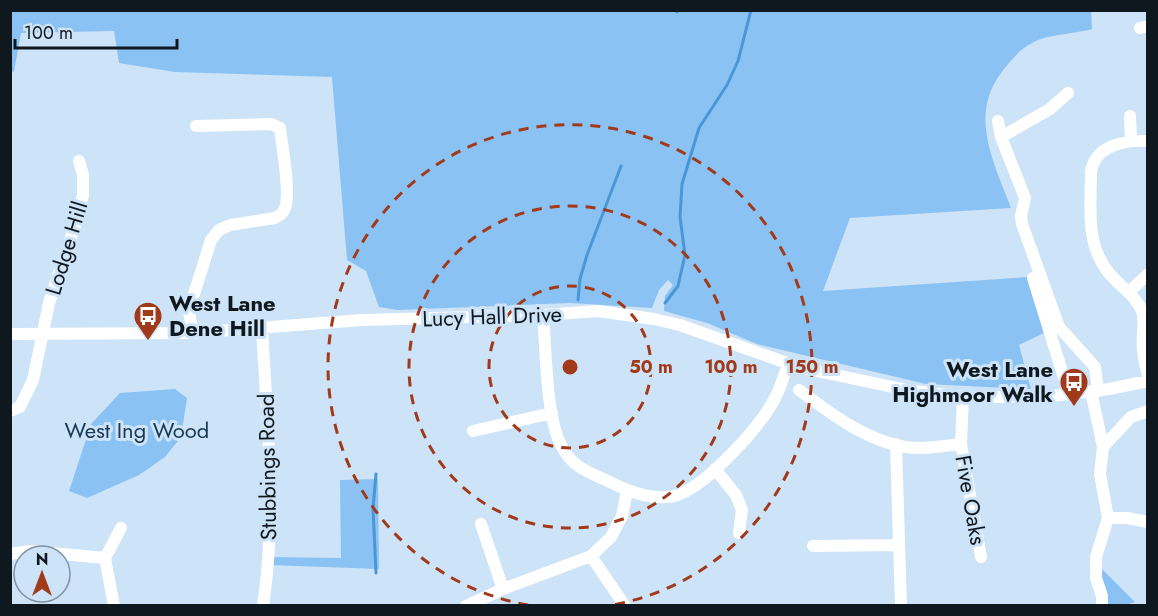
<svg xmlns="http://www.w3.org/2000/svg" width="1158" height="616" font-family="Jost,sans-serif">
<rect width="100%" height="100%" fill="#cde3f7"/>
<path fill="#8bc2f4" d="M 10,11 L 1091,11 L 1092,29 C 1075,34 1049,34 1034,42 C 1021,48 1013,58 1004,69 C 967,114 994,162 1011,208 L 850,218 L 823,291 L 1028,277 L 1046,332 L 1019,345 L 1031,389 L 926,384 L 757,344 L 707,323 L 664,311 L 665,296 L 673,285 L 668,280 L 659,290 L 652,308 L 570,303 L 398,310 L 379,307 L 366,271 L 347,260 L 332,77 L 175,72 L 119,63 L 114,31 L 21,33 L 14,72 L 11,71 Z
M 175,389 L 187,398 L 181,437 L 165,457 L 139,475 L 87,498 L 69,491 L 91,424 L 120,393 Z
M 378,479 L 379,569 L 269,565 L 269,557 L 341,558 L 340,480 Z
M 1101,568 L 1135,602 L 1125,605 L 1102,605 Z"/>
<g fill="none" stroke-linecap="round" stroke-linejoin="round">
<path stroke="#4997d7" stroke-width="3" d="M 677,12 L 678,10
M 578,300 L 580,279 L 587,255 L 621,166
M 665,303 L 678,286 L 685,255 L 680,217 L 682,184 L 699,128 L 727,85 L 738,61 L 751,10
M 376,474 L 373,508 L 376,573"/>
<path stroke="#fff" stroke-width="12" d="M 1140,28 L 1148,26
M 1068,93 L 1050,109 L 1001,137 L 1025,198 L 1021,216 L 1022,224 L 1059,327 L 1095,367 L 1098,391
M 1130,116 L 1131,141
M 998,121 L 1001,137
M 1148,141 C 1125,140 1095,145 1091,172 C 1091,207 1085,244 1109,273 C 1120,287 1135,294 1142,311 C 1146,323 1141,336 1143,348 C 1143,357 1146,367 1148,376
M 1033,278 L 1069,394
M 1130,291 L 1148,274
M 543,315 C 546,348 546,417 561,445 C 572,468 589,472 610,482 C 629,492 659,503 680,494 C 710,482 764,423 777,394 C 782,384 784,374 788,364
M 262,328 C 267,420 277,514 263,606
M 192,333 L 189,310 L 211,240 L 219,230 L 230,225 L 275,218 C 280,215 283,214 285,208 C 291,193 282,147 280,128 L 271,124 L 196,126
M 10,334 L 192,333 L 362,320 L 543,315 L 598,311 L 654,319 L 680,325 L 798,367 L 907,390 L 963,397 L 1044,397 L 1109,389 L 1148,381
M 799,390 C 832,414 864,440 905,447 C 923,450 943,446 961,444 L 963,397
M 1091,391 L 1103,447 L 1100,474 L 1108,518 L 1096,557 L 1096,578 L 1102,596 L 1102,606
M 10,411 L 20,407 L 33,380 L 49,303 L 77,220 L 83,195 L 83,175 L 79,161
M 473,431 L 552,413
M 896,444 L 901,606
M 961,444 L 981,557
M 1103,447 L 1131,417 L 1148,411
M 715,469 L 736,495 L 742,510 L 739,533
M 1108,518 L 1127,518 L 1148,522
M 481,524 L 503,589
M 813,546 L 899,545
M 10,554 L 30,551 L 105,558 L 114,606
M 591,556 L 625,606
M 105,558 L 121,528
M 466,606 L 503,589 L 591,556 L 611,537 L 622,516 L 627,491"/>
</g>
<g fill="none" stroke="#a1391b" stroke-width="3" stroke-dasharray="10 8">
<circle cx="570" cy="367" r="81"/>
<circle cx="570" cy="367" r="161"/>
<path d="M528 605A242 242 0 1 1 612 605"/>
</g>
<defs>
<g id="bus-pin" transform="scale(1.5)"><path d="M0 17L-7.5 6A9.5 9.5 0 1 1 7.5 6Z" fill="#a1391b" stroke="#cde3f7"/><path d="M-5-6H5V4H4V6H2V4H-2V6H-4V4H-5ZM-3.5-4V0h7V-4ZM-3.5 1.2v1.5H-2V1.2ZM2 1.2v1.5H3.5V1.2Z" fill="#fff"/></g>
</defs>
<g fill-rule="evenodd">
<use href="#bus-pin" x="148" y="316"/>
<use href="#bus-pin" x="1074" y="382"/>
</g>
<g text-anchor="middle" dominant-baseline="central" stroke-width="6" stroke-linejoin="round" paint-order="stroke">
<g font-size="22" fill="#10181f" stroke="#cde3f7">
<text transform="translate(66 248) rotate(-73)">Lodge Hill</text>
<text transform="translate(492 316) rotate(-2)">Lucy Hall Drive</text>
<text transform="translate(267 467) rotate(-91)">Stubbings Road</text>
<text transform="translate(971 500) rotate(80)">Five Oaks</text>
</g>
<g font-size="22" font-weight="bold" fill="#10181f" stroke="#cde3f7" text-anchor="start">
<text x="169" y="303">West Lane<tspan x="169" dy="25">Dene Hill</tspan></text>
<text x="1053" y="369" text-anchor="end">West Lane<tspan x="1053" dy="25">Highmoor Walk</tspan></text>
</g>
<g font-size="22" fill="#183853" stroke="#cde3f7">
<text x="137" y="430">West Ing Wood</text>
</g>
</g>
<circle cx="570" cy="367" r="9" fill="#a1391b" stroke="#cde3f7" stroke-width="3"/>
<g font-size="18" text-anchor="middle" font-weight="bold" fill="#a1391b" stroke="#cde3f7" stroke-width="6" stroke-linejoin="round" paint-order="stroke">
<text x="651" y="373">50 m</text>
<text x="731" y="373">100 m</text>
<text x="812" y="373">150 m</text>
</g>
<rect width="1158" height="616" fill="none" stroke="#10181f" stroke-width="24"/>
<g transform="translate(42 574)"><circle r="28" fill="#cde3f7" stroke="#8192a1" stroke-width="1.5"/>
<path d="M0-4.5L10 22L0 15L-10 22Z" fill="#a1391b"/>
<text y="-9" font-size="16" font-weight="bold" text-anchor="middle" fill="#10181f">N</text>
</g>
<path d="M15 39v9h162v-9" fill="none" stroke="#10181f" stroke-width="3"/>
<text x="24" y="39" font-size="18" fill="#10181f" stroke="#cde3f7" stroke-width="4.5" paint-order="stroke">100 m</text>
</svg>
